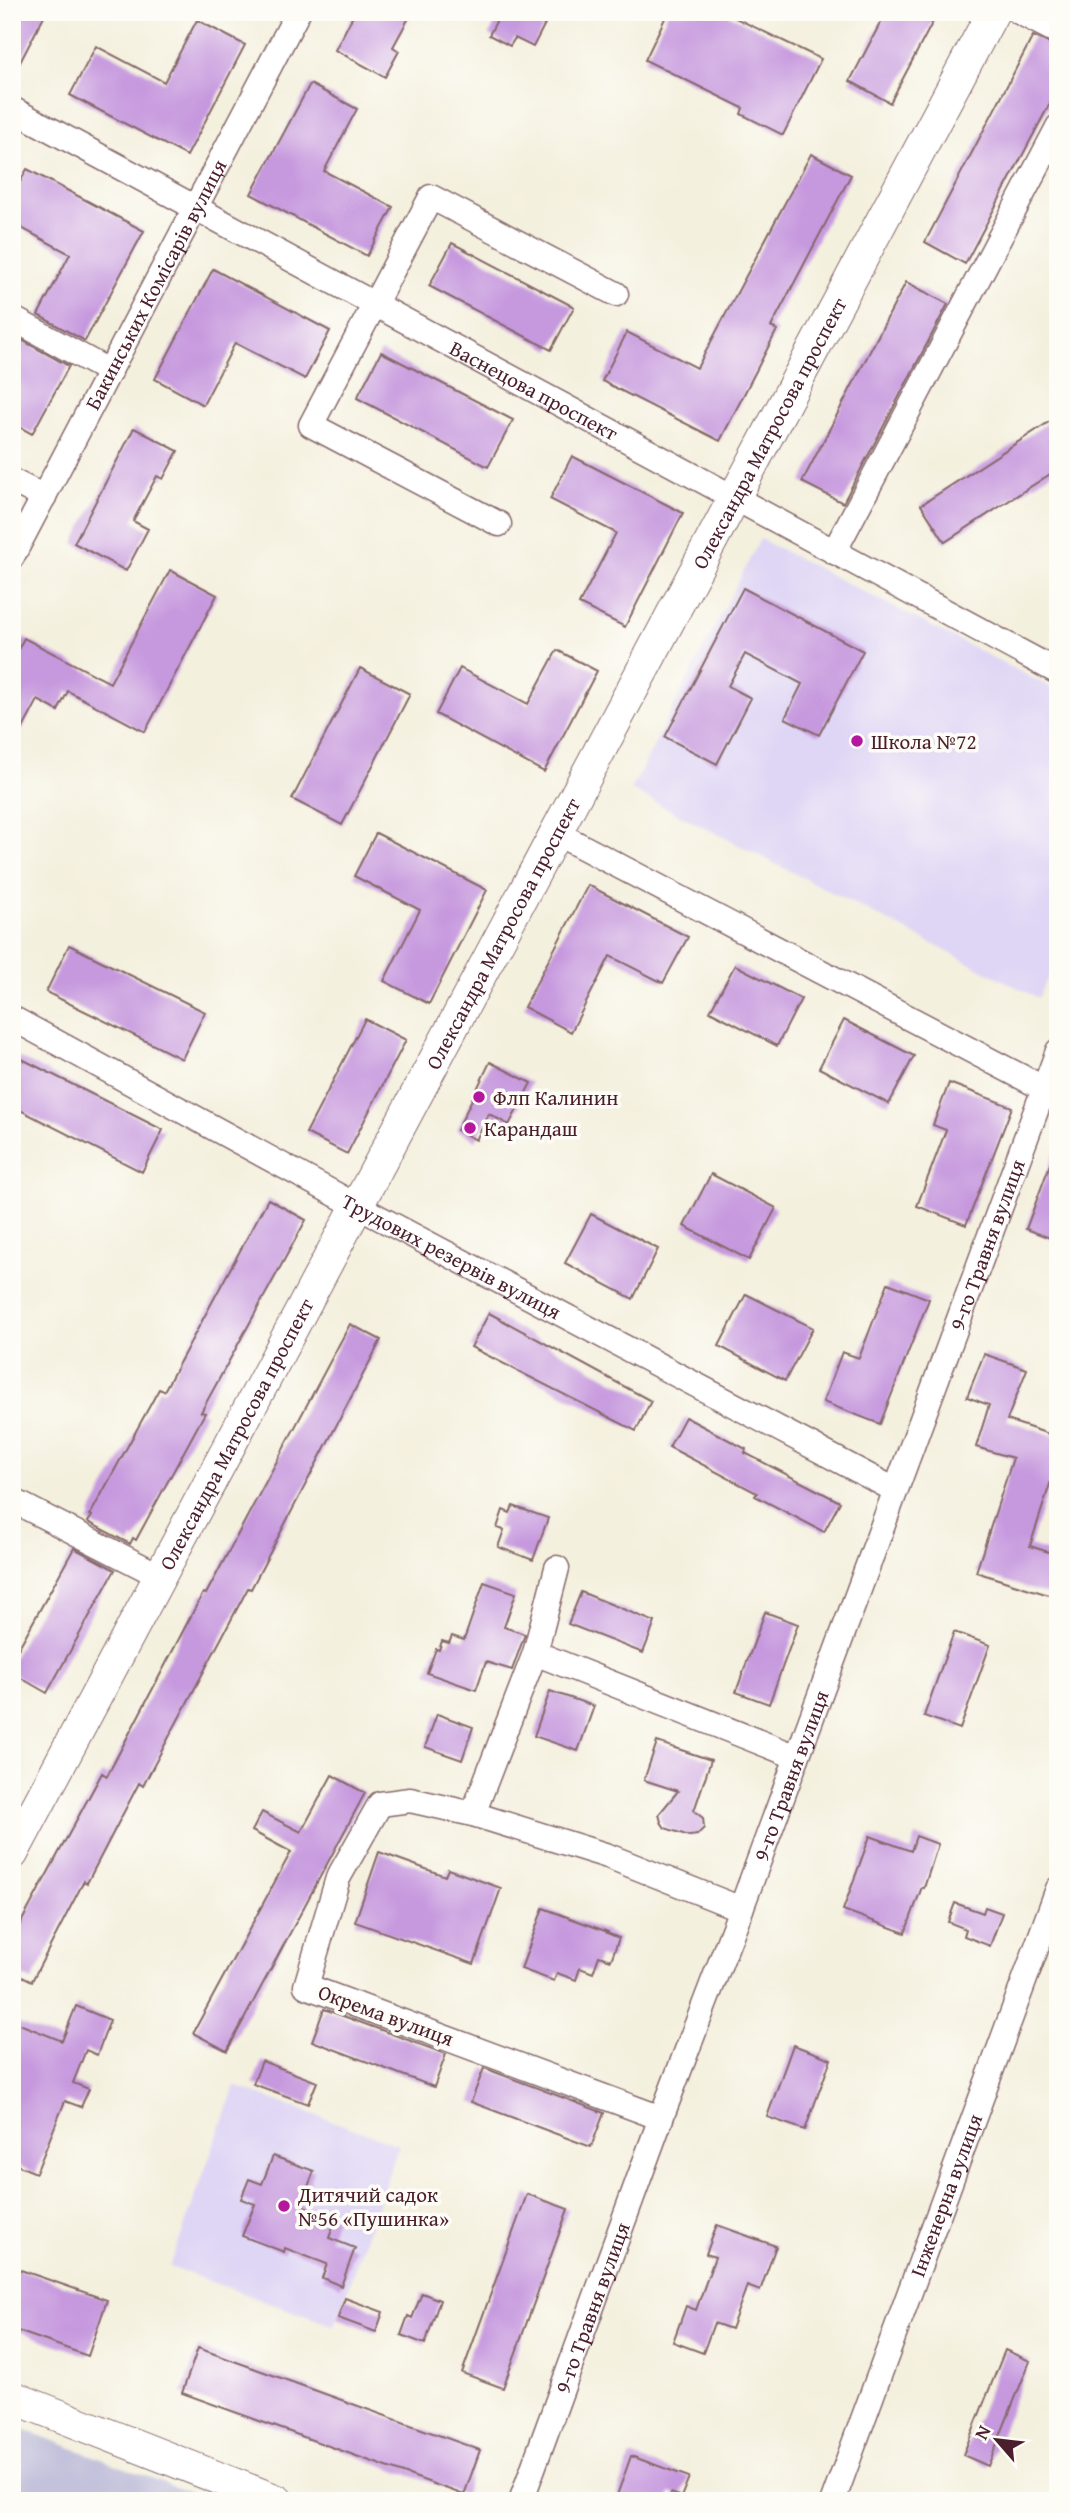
<svg xmlns="http://www.w3.org/2000/svg" width="1070" height="2513" font-family="'Gentium Book Plus',serif">
<rect width="100%" height="100%" fill="#fdfcf7"/>
<filter id="ink" filterUnits="userSpaceOnUse"><feTurbulence type="fractalNoise" baseFrequency=".0143" numOctaves="2"/><feDisplacementMap in="SourceGraphic" scale="14" xChannelSelector="R" yChannelSelector="G"/><feConvolveMatrix kernelMatrix="1 2 1 2 8 2 1 2 1" color-interpolation-filters="sRGB"/></filter>
<filter id="wash" filterUnits="userSpaceOnUse"><feTurbulence type="fractalNoise" baseFrequency=".00686" numOctaves="4" result="noise"/><feDisplacementMap in="SourceGraphic" scale="28" xChannelSelector="R" yChannelSelector="G"/><feGaussianBlur stdDeviation="1.57" result="paint"/><feColorMatrix in="noise" values="0 0 0 0 0 0 0 0 0 0 0 0 0 0 0 0 0 1.4 0 .05"/><feComposite in="paint" operator="in"/></filter>
<g filter="url(#wash)">
<rect width="100%" height="100%" fill="#f4f0de"/>
<path fill="#dfd5f5" d="M 760,539 L 1058,691 L 1058,958 L 1038,998 L 631,790 Z
M 235,2086 L 399,2145 L 334,2326 L 170,2267 Z"/>
<path fill="#c3c1db" d="M 12,2425 L 196,2495 L 194,2501 L 12,2501 Z"/>
<g id="blocks">
<path fill="#c698de" d="M 12,12 L 46,12 L 12,78 Z
M 355,12 L 412,12 L 393,47 L 399,51 L 385,77 L 335,50 Z
M 501,12 L 551,12 L 533,47 L 515,38 L 510,46 L 489,35 Z
M 668,12 L 723,12 L 821,59 L 783,135 L 741,114 L 743,108 L 645,60 Z
M 886,12 L 938,12 L 890,103 L 850,81 Z
M 197,20 L 245,45 L 187,156 L 70,95 L 96,46 L 164,82 Z
M 1033,36 L 1058,47 L 1058,88 L 965,264 L 925,242 Z
M 310,84 L 357,109 L 324,171 L 393,207 L 367,256 L 251,194 Z
M 811,154 L 851,175 L 771,327 L 777,330 L 720,441 L 602,381 L 627,332 L 697,368 Z
M 27,169 L 144,231 L 85,341 L 38,315 L 70,254 L 12,223 L 12,197 Z
M 452,243 L 574,307 L 551,350 L 429,286 Z
M 213,269 L 330,331 L 305,379 L 235,343 L 203,405 L 155,379 Z
M 906,282 L 948,304 L 843,503 L 802,482 Z
M 20,339 L 69,366 L 32,434 L 12,423 L 12,353 Z
M 381,352 L 513,420 L 488,467 L 357,398 Z
M 1058,416 L 1058,469 L 945,542 L 921,505 Z
M 134,428 L 178,451 L 163,479 L 157,476 L 133,521 L 148,529 L 126,571 L 74,543 Z
M 572,456 L 683,513 L 625,627 L 579,604 L 616,533 L 550,499 Z
M 170,570 L 217,595 L 145,732 L 68,691 L 58,711 L 38,700 L 12,749 L 12,661 L 24,638 L 110,683 Z
M 743,588 L 863,651 L 819,735 L 785,718 L 802,684 L 745,654 L 728,686 L 751,698 L 717,764 L 665,737 Z
M 557,650 L 597,671 L 544,772 L 436,714 L 460,668 L 528,704 Z
M 360,668 L 410,694 L 342,825 L 292,799 Z
M 376,833 L 487,890 L 429,1004 L 384,981 L 420,910 L 354,876 Z
M 588,885 L 688,937 L 663,983 L 610,956 L 571,1032 L 524,1007 Z
M 69,945 L 205,1012 L 182,1059 L 46,992 Z
M 735,965 L 801,999 L 777,1046 L 710,1011 Z
M 365,1019 L 406,1040 L 347,1154 L 306,1133 Z
M 844,1020 L 914,1056 L 889,1104 L 819,1068 Z
M 12,1054 L 163,1130 L 142,1172 L 12,1106 Z
M 490,1062 L 531,1083 L 509,1125 L 489,1114 L 476,1140 L 457,1130 Z
M 949,1083 L 1012,1107 L 966,1225 L 917,1206 L 946,1130 L 933,1125 Z
M 1056,1148 L 1058,1148 L 1058,1241 L 1026,1229 Z
M 711,1174 L 776,1208 L 749,1260 L 684,1226 Z
M 268,1199 L 306,1220 L 201,1412 L 205,1413 L 136,1540 L 133,1538 L 130,1544 L 88,1522 L 92,1516 L 90,1515 L 159,1389 L 164,1391 Z
M 591,1214 L 658,1249 L 633,1299 L 565,1263 Z
M 888,1283 L 929,1299 L 880,1424 L 823,1402 L 842,1352 L 859,1358 Z
M 746,1294 L 813,1328 L 785,1381 L 719,1346 Z
M 489,1313 L 651,1401 L 636,1431 L 471,1347 Z
M 350,1324 L 381,1340 L 251,1589 L 248,1588 L 143,1786 L 139,1783 L 87,1883 L 84,1881 L 32,1981 L 12,1971 L 12,1939 L 102,1773 L 107,1776 L 203,1593 L 206,1594 Z
M 984,1354 L 1027,1369 L 1007,1420 L 1058,1437 L 1058,1459 L 1030,1546 L 1058,1555 L 1058,1598 L 976,1572 L 1013,1458 L 976,1447 L 989,1405 L 967,1397 Z
M 685,1417 L 746,1449 L 745,1453 L 840,1502 L 824,1532 L 755,1496 L 757,1493 L 669,1447 Z
M 513,1506 L 548,1518 L 533,1560 L 498,1547 L 504,1530 L 497,1528 L 503,1510 L 510,1513 Z
M 74,1548 L 115,1570 L 47,1693 L 12,1673 L 12,1660 Z
M 484,1582 L 516,1593 L 504,1627 L 525,1634 L 512,1670 L 486,1662 L 476,1690 L 427,1673 L 436,1649 L 439,1650 L 442,1641 L 449,1643 L 452,1636 L 464,1640 Z
M 581,1592 L 655,1622 L 643,1653 L 568,1624 Z
M 765,1612 L 798,1624 L 769,1704 L 736,1692 Z
M 954,1632 L 990,1645 L 960,1729 L 924,1716 Z
M 550,1691 L 594,1706 L 578,1751 L 534,1736 Z
M 437,1714 L 473,1727 L 462,1760 L 425,1747 Z
M 657,1742 L 711,1760 L 694,1811 L 703,1818 L 704,1828 L 697,1835 L 689,1836 L 665,1828 L 661,1822 L 659,1814 L 678,1791 L 644,1780 Z
M 332,1775 L 365,1793 L 227,2051 L 193,2033 L 291,1852 L 252,1831 L 262,1812 L 301,1832 Z
M 870,1836 L 911,1851 L 916,1836 L 938,1844 L 924,1888 L 922,1887 L 905,1933 L 843,1910 Z
M 379,1852 L 445,1876 L 448,1869 L 501,1888 L 474,1964 L 355,1922 Z
M 955,1903 L 983,1913 L 985,1907 L 1002,1913 L 990,1946 L 964,1936 L 966,1929 L 948,1922 Z
M 543,1908 L 608,1932 L 607,1933 L 619,1938 L 611,1960 L 599,1956 L 593,1973 L 580,1968 L 576,1980 L 557,1973 L 554,1981 L 521,1969 Z
M 76,2006 L 110,2020 L 97,2055 L 86,2050 L 73,2083 L 89,2089 L 81,2107 L 65,2101 L 36,2173 L 12,2163 L 12,2021 L 62,2041 Z
M 324,2009 L 446,2054 L 434,2087 L 312,2041 Z
M 793,2045 L 831,2059 L 805,2130 L 767,2117 Z
M 262,2061 L 317,2082 L 308,2104 L 253,2084 Z
M 484,2068 L 604,2113 L 591,2147 L 471,2102 Z
M 273,2156 L 314,2171 L 301,2205 L 336,2218 L 329,2238 L 355,2248 L 341,2286 L 322,2278 L 327,2264 L 285,2248 L 284,2252 L 242,2236 L 255,2204 L 241,2199 L 249,2179 L 262,2184 Z
M 527,2194 L 568,2209 L 503,2388 L 462,2373 Z
M 717,2225 L 776,2246 L 760,2291 L 747,2286 L 731,2329 L 714,2323 L 703,2353 L 673,2342 L 686,2306 L 696,2310 L 715,2257 L 706,2254 Z
M 12,2267 L 107,2300 L 88,2356 L 12,2329 Z
M 422,2293 L 440,2300 L 425,2344 L 401,2335 L 408,2316 L 412,2318 Z
M 345,2298 L 383,2312 L 376,2332 L 338,2318 Z
M 198,2348 L 480,2450 L 464,2495 L 182,2393 Z
M 1005,2350 L 1030,2361 L 988,2466 L 963,2455 Z
M 631,2456 L 689,2477 L 681,2497 L 671,2493 L 668,2501 L 615,2501 Z"/>
</g>
</g>
<g filter="url(#ink)">
<use href="#blocks" fill-opacity="0" stroke="#86686a" stroke-width="2"/>
<g fill="none" stroke-linecap="round" stroke-linejoin="round">
<g stroke="#86686a" stroke-width="27">
<g id="minor">
<path d="M 1019,12 L 1058,32"/>
<path id="s1" d="M 12,109 L 1058,672"/>
<path d="M 12,318 L 110,372"/>
<path d="M 12,481 L 44,497"/>
<path d="M 499,524 L 311,425 L 431,197 L 616,294"/>
<path d="M 834,552 L 1058,127"/>
<path id="s2" d="M 12,557 L 298,12"/>
<path d="M 556,833 L 1058,1096"/>
<path id="s3" d="M 12,1018 L 357,1206 L 895,1490"/>
<path d="M 12,1500 L 160,1576"/>
<path d="M 535,1653 L 797,1757"/>
<path d="M 473,1814 L 535,1653 L 557,1568"/>
<path d="M 661,2118 L 306,1986 L 338,1878 L 380,1804 L 410,1800 L 473,1814 L 608,1856 L 741,1909"/>
<path id="s4" d="M 521,2501 L 661,2118 L 741,1909 L 1058,1051"/>
<path id="s5" d="M 833,2501 L 1058,1889"/>
</g>
</g>
<g stroke="#86686a" stroke-width="34">
<g id="major">
<path id="s6" d="M 12,1854 L 993,12"/>
<path d="M 12,2397 L 277,2501"/>
</g>
</g>
<use href="#minor" stroke="#fff" stroke-width="24"/>
<use href="#major" stroke="#fff" stroke-width="32"/>
</g>
</g>
<g fill="#b5179e" stroke="#fdfcf7" stroke-width="2.5">
<circle cx="857" cy="741" r="7"/>
<circle cx="479" cy="1097" r="7"/>
<circle cx="470" cy="1128" r="7"/>
<circle cx="284" cy="2206" r="7"/>
</g>
<g text-anchor="middle" dominant-baseline="central" stroke-width="7" stroke-linejoin="round" paint-order="stroke">
<g font-size="21" fill="#4a1f2b" stroke="#fdfcf7">
<text stroke="none"><textPath href="#s2" startOffset="308">Бакинських Комісарів вулиця</textPath></text>
<text stroke="none"><textPath href="#s1" startOffset="593">Васнецова проспект</textPath></text>
<text stroke="none"><textPath href="#s6" startOffset="1610">Олександра Матросова проспект</textPath></text>
<text stroke="none"><textPath href="#s6" startOffset="1043">Олександра Матросова проспект</textPath></text>
<text stroke="none"><textPath href="#s4" startOffset="1340">9-го Травня вулиця</textPath></text>
<text stroke="none"><textPath href="#s3" startOffset="500">Трудових резервів вулиця</textPath></text>
<text stroke="none"><textPath href="#s6" startOffset="476">Олександра Матросова проспект</textPath></text>
<text stroke="none"><textPath href="#s4" startOffset="774">9-го Травня вулиця</textPath></text>
<text transform="translate(386 2015) rotate(20)">Окрема вулиця</text>
<text stroke="none"><textPath href="#s5" startOffset="326">Інженерна вулиця</textPath></text>
<text stroke="none"><textPath href="#s4" startOffset="206">9-го Травня вулиця</textPath></text>
</g>
<g font-size="21" fill="#4a1f2b" stroke="#fdfcf7" text-anchor="start">
<text x="871" y="741">Школа №72</text>
<text x="493" y="1097">Флп Калинин</text>
<text x="484" y="1128">Карандаш</text>
<text x="298" y="2194">Дитячий садок<tspan x="298" dy="24">№56 «Пушинка»</tspan></text>
</g>
</g>
<rect width="1070" height="2513" fill="none" stroke="#fdfcf7" stroke-width="42"/>
<g transform="translate(997 2440) rotate(298)" stroke="#fdfcf7" stroke-width="5" paint-order="stroke">
<path d="M0-5L12 26L0 18L-12 26Z" fill="#4a1f2b"/>
<text y="-10" font-size="19" font-weight="bold" text-anchor="middle" fill="#4a1f2b">N</text>
</g>
</svg>
